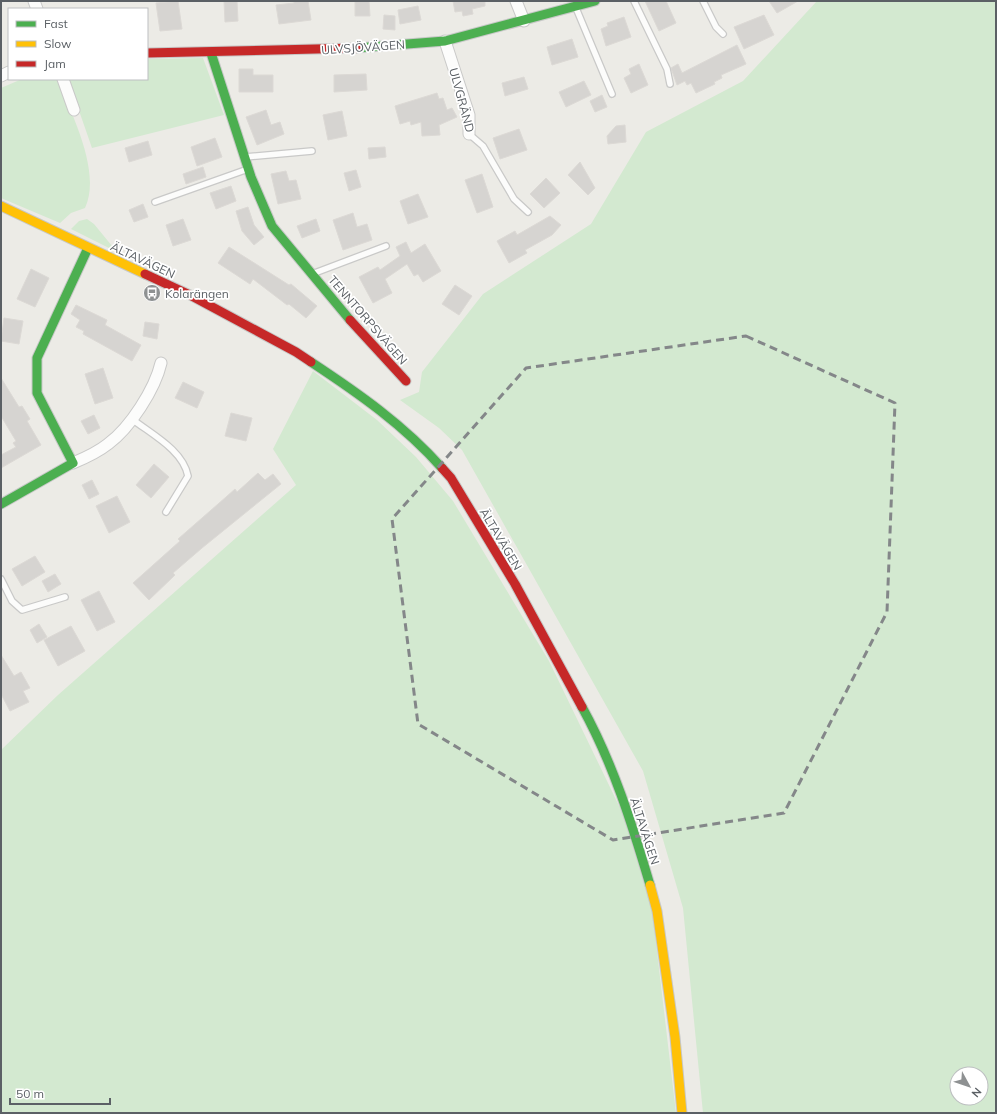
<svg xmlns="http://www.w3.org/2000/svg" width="997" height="1114" font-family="Mulish,sans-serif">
<rect width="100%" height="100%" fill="#ecebe6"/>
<path fill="#d3e9d0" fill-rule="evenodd" d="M 817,1 L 996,1 L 996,1113 L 703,1113 L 683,908 L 643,771 L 462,450 L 439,428 L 400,400 L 419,392 L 422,372 L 483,294 L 591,224 L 646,132 L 743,81 ZM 957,1074 L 981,1074 L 981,1098 L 957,1098 Z
M 203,58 L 224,115 L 92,148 L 68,79 L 147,79 L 147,59 Z
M 22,79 L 58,79 C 71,114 102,171 85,208 L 71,213 L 60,223 L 1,198 L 1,88 Z
M 87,219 L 94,224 L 117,252 L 71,229 L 79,221 Z
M 313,371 L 377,420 L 416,457 L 453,501 L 549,661 L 622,812 L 652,909 L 676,1113 L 1,1113 L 1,750 L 58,695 L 296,485 L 273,449 Z"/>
<path fill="#d6d4d1" stroke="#dcd9d5" d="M 178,1 L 182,29 L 160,31 L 156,3 Z
M 224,1 L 237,1 L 238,21 L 225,22 Z
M 294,1 L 308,1 L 311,20 L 279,24 L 276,5 L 294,3 Z
M 355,1 L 369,1 L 370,16 L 355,16 Z
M 453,1 L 485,1 L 485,6 L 472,9 L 473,14 L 463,16 L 462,11 L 455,12 Z
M 645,1 L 666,1 L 676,23 L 659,31 Z
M 769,1 L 798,1 L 777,13 Z
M 418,6 L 421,20 L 400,24 L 398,10 Z
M 384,15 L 395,16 L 395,30 L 383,29 Z
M 764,15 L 774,35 L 744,49 L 734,27 Z
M 624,17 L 631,37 L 606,46 L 601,29 L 608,26 L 607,23 Z
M 572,39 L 578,57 L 552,65 L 547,47 Z
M 737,45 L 746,64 L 721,75 L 722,78 L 714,82 L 715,84 L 696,93 L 691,83 L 687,85 L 685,81 L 677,85 L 671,68 L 678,64 L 682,73 Z
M 639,64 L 648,85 L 631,93 L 624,78 L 631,74 L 629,69 Z
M 239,69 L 253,69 L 253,75 L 273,75 L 273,92 L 239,92 Z
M 366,74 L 367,90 L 334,92 L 334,75 Z
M 524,77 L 528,89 L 505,96 L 502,83 Z
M 584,81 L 591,95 L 566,107 L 559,92 Z
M 437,93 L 439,99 L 443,98 L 447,110 L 452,108 L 457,117 L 439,125 L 440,135 L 422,136 L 421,122 L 411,125 L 410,121 L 400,124 L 395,106 Z
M 602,95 L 607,107 L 595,112 L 590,101 Z
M 266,110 L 271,125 L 280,122 L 284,134 L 257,145 L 246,117 Z
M 342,111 L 347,136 L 328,140 L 323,115 Z
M 625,125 L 626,142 L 608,144 L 607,136 L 616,126 Z
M 519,129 L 527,150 L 500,159 L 493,138 Z
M 215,138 L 222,157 L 197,166 L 191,147 Z
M 148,141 L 152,155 L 129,162 L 125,148 Z
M 385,147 L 386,157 L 369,159 L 368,148 Z
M 580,162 L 595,188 L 588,195 L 568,175 Z
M 203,167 L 206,177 L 186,184 L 183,174 Z
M 356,170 L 361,187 L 349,191 L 344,173 Z
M 286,171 L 289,181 L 296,180 L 301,199 L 278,204 L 271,174 Z
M 482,174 L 493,207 L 477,213 L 465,180 Z
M 546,178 L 560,193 L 544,208 L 530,194 Z
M 231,186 L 236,201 L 216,209 L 210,193 Z
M 418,194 L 428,217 L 408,224 L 400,201 Z
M 143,204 L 148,217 L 134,222 L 129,210 Z
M 248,207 L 254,225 L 264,237 L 254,245 L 242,231 L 236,211 Z
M 353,213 L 357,227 L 367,224 L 372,240 L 343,250 L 333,220 Z
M 550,216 L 561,225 L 552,235 L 525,250 L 527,253 L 509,263 L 497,241 L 515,231 L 517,235 Z
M 183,219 L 191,240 L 173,246 L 166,225 Z
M 316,219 L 320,231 L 302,238 L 297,226 Z
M 406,242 L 411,253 L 425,244 L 441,271 L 423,282 L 418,274 L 414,276 L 407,264 L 385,279 L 392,293 L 373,303 L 359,277 L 378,267 L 380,270 L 400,256 L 396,247 Z
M 229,247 L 289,285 L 291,284 L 317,306 L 306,318 L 289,304 L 287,305 L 253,279 L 250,284 L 218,263 Z
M 31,269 L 49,278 L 35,307 L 17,299 Z
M 455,285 L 472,296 L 459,315 L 442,304 Z
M 76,305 L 107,320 L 105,325 L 141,345 L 132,361 L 83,334 L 84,331 L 76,327 L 80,320 L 71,314 Z
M 4,318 L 23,321 L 19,344 L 1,341 Z
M 145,322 L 159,324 L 157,339 L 143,336 Z
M 103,368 L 113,398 L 95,404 L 85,374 Z
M 1,378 L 19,407 L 22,406 L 30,419 L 27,421 L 41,445 L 1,468 L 1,455 L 16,447 L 13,443 L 16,441 L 1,416 Z
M 183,382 L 204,392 L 197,408 L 175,398 Z
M 231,413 L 252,418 L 246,441 L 225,436 Z
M 94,415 L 100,428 L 88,434 L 81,421 Z
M 154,464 L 169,477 L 151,498 L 136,485 Z
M 258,473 L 265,480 L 273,474 L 281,484 L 202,548 L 173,573 L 175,575 L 149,600 L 133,583 L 180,541 L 178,539 L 226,497 L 235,489 L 237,492 Z
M 92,480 L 99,494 L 89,499 L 82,485 Z
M 117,496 L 130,522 L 109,533 L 96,506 Z
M 35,556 L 45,572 L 22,586 L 12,569 Z
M 55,574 L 61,584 L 48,592 L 42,581 Z
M 99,591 L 115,622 L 97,631 L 81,600 Z
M 39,624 L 47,637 L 37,643 L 30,630 Z
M 71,626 L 85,651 L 58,666 L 44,640 Z
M 1,655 L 14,676 L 21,672 L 30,688 L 23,691 L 29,702 L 10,711 L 1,694 Z"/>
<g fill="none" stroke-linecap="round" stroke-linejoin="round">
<g stroke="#c9c9c8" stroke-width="8">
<path id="lane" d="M 634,1 L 667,69 L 670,84
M 703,1 L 716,27 L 723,34
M 576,8 L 612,94
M 469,134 L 483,146 L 514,199 L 528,212
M 245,157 L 312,151
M 155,202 L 248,169
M 312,274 L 386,246
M 132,419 C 151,434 183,450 188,476 L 166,512
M 1,579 L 12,601 L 22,610 L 65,597"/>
</g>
<g stroke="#c9c9c8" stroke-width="13">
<path id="street" d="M 34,1 L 37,9
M 516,1 L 524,21
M 445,41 L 469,115 L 469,134
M 1,76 L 9,72
M 63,79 L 74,110
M 73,463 C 85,458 98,452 108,444 C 130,428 155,389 161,363"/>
</g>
<g stroke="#c7c8c7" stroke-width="11">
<path id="fast" d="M 357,48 L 445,41 L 595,1
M 211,53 L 251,177 L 272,226 L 350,320
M 311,362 C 358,393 404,425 442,468
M 1,504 L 73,463 L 37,393 L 37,358 L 88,248
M 582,707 C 613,763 632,824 650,885"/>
</g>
<g stroke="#c7c8c7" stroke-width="11">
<path id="slow" d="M 1,206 L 145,274
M 650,885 L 657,911 L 675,1037 L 682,1113"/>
</g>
<g stroke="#c7c8c7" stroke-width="11">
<path id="jam" d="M 147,53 L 357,48
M 145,274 L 190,295 L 296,352 L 311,362
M 350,320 L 406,381
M 442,468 L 451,478 L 515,584 L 582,707"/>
</g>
<use href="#lane" stroke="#fcfcfb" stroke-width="5.5"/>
<use href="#street" stroke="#fcfcfb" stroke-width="11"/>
<use href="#fast" stroke="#4caf50" stroke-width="9"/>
<use href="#slow" stroke="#ffc107" stroke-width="9"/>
<use href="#jam" stroke="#c62828" stroke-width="9"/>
</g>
<path fill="none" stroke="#848789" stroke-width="3" stroke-dasharray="8 5" stroke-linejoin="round" d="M 746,336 L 895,403 L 887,612 L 784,813 L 613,840 L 418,724 L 392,519 L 526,368 Z"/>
<defs>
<g id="bus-disc" transform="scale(0.9)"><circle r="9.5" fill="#8e9192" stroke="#fff"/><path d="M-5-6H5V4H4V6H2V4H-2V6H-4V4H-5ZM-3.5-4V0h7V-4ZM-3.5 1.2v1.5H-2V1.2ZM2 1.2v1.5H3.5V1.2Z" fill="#fff"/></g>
</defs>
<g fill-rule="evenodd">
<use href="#bus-disc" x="152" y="293"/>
</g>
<g text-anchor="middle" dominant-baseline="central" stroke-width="3.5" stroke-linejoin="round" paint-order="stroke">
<g font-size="12" fill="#5b6065" stroke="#fff">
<text transform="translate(363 47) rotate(-4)">ULVSJÖVÄGEN</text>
<text transform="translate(462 100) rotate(75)">ULVGRÄND</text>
<text transform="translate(143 260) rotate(25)">ÄLTAVÄGEN</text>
<text transform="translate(368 320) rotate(49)">TENNTORPSVÄGEN</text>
<text transform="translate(501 539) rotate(59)">ÄLTAVÄGEN</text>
<text transform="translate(645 831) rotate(72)">ÄLTAVÄGEN</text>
</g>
<g font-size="12" fill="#5b6065" stroke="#fff" text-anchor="start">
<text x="165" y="293">Kolarängen</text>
</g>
</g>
<rect width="997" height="1114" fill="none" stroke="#5b6065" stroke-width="4"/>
<rect x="8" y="8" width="140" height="72" fill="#ffffff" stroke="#bdbfc1"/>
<rect x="16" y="21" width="20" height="6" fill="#4caf50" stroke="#bdbfc1"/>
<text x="44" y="28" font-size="12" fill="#5b6065">Fast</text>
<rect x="16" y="41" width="20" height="6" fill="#ffc107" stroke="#bdbfc1"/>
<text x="44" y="48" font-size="12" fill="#5b6065">Slow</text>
<rect x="16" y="61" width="20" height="6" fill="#c62828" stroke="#bdbfc1"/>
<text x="44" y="68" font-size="12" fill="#5b6065">Jam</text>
<g transform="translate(969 1086) rotate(130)"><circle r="19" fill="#ffffff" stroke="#bdbfc1"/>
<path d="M0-3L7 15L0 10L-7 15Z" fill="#8e9192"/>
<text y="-6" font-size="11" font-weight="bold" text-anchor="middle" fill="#5b6065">N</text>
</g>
<path d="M10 1098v6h100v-6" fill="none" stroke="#5b6065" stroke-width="2"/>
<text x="16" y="1098" font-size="12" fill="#5b6065" stroke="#ffffff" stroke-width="3" paint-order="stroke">50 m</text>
</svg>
